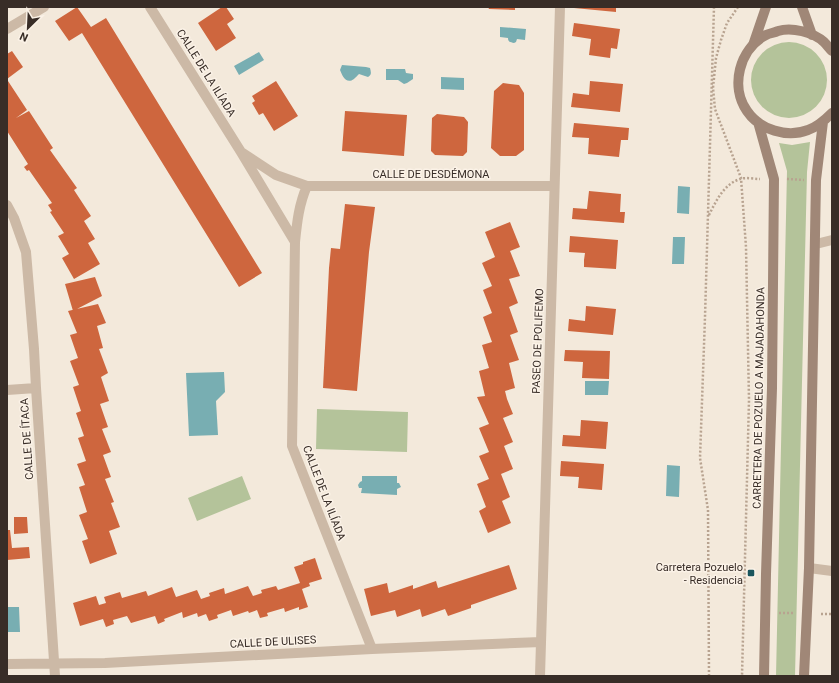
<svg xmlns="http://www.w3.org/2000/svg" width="839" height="683" font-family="Roboto,sans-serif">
<rect width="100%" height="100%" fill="#f3e9db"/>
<path fill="#b4c39a" d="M751 80a38 38 0 1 1 76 0a38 38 0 1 1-76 0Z
M 810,142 L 807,172 L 795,676 L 776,676 L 787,171 L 779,143 L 792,145 Z
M 317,409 L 408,412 L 407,452 L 316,449 Z
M 242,476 L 251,499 L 197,521 L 188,498 Z"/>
<path fill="#78aeb2" d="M 500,27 L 526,29 L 525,40 L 517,39 L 516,42 L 514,43 C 510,42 508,42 508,38 L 500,37 Z
M 259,52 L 264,60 L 239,75 L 234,66 Z
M 342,65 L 366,67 L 370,68 C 371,72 372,75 368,77 L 359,74 C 357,76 355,78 354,79 C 346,85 342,75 340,70 Z
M 386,69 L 405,69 L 406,73 L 413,74 L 413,79 L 407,83 L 404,84 L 398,80 L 386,80 Z
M 441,77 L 464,78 L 464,90 L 441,89 Z
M 678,186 L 690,187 L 689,214 L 677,213 Z
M 673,237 L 685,237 L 684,264 L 672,264 Z
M 224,372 L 225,392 L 216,401 L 218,435 L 189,436 L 186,373 Z
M 585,381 L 609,381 L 608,395 L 585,395 Z
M 667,465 L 680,466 L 679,497 L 666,496 Z
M 362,476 L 397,476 L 397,483 L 399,483 L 401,487 L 397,489 L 397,495 L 361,493 L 362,488 L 359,488 L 358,485 L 360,482 L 362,481 Z
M 7,607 L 19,607 L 20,632 L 7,632 Z"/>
<path fill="#ce663e" d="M 77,7 L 91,27 L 106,18 L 262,273 L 239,287 L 82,33 L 69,41 L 55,21 Z
M 222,7 L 226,7 L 234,19 L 227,24 L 236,38 L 216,51 L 198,23 Z
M 488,7 L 515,7 L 515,10 L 489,9 Z
M 574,7 L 616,7 L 616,12 L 574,8 Z
M 574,23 L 620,29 L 617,49 L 611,48 L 610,58 L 589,55 L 591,39 L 572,36 Z
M 12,51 L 23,67 L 7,79 L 7,54 Z
M 8,81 L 27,110 L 16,118 L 29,111 L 53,148 L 50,150 L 77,188 L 74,190 L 91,216 L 84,221 L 95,239 L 88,243 L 100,264 L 74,279 L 62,258 L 69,254 L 58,236 L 64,233 L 50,212 L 52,211 L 48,205 L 52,203 L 29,170 L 27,171 L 24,167 L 28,164 L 7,131 L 7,82 Z
M 276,81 L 298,116 L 274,131 L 263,113 L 259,115 L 252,103 L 255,101 L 252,96 Z
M 590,81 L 623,84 L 620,112 L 571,107 L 573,93 L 589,95 Z
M 503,83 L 519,85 L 524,93 L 524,150 L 516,156 L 500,156 L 491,148 L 494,91 Z
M 345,111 L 407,115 L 404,156 L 342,151 Z
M 437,114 L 464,117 L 468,122 L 467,152 L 463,156 L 435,155 L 431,151 L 432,118 Z
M 574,123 L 629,128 L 628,140 L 621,140 L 619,157 L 588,154 L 589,138 L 572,137 Z
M 589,191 L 621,194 L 620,212 L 625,212 L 624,223 L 572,219 L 573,208 L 587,209 Z
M 345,204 L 375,207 L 369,252 L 357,391 L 323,388 L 329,268 L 331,248 L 340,249 Z
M 510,222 L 520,247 L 510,251 L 520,276 L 509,279 L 518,303 L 509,307 L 518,332 L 510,335 L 519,360 L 509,363 L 515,388 L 505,391 L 507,399 L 513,414 L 503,418 L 513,442 L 504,446 L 513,469 L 501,474 L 510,497 L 502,501 L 511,523 L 488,533 L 479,511 L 486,507 L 477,484 L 489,479 L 479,456 L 489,452 L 479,428 L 489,424 L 477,397 L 485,396 L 479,371 L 489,368 L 482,345 L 492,342 L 483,317 L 492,313 L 483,290 L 492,286 L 482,263 L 495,257 L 485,232 Z
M 570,236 L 618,240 L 616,269 L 584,267 L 584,260 L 585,253 L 569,252 Z
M 95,277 L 102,296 L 73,311 L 65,284 Z
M 98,304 L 106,323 L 97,326 L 103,348 L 99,349 L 108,373 L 101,377 L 109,401 L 100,404 L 108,427 L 102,429 L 111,452 L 103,455 L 111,477 L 105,479 L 114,502 L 111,503 L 120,527 L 109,531 L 117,554 L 90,564 L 82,541 L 88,539 L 79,515 L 87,512 L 79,487 L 85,485 L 77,464 L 86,461 L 78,438 L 84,436 L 76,413 L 81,411 L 73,387 L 79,385 L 70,361 L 78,358 L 70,335 L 77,333 L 68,311 Z
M 586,306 L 616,309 L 613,335 L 568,331 L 569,319 L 585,321 Z
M 565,350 L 610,351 L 609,379 L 582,378 L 583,362 L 564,361 Z
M 581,420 L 608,422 L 606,449 L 562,446 L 563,435 L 580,436 Z
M 561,461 L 604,464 L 602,490 L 578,488 L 579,477 L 560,476 Z
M 14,517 L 27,517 L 28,533 L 14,534 Z
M 7,530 L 10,530 L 12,548 L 29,547 L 30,558 L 7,560 Z
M 315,558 L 322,579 L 309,583 L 310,586 L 302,589 L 308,607 L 299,610 L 299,607 L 285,612 L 284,608 L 267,613 L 268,616 L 260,618 L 257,610 L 249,613 L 248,611 L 233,616 L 231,610 L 217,615 L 218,618 L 209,621 L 206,614 L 198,617 L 197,613 L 183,618 L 182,612 L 164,619 L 165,621 L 158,624 L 155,616 L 131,623 L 127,616 L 113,620 L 114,624 L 106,627 L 103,619 L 80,626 L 73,603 L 96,596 L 99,605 L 106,603 L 104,597 L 120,592 L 122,598 L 146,591 L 148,596 L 172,587 L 176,597 L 197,590 L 201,599 L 210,596 L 209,593 L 224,588 L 225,594 L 248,586 L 253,596 L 262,593 L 261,590 L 276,586 L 278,590 L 300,583 L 294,567 L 303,564 L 303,562 Z
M 509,565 L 517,589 L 471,605 L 471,608 L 448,616 L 445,609 L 422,617 L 420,609 L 397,617 L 395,610 L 371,616 L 364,589 L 387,583 L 389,593 L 413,585 L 413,589 L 436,581 L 438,588 Z"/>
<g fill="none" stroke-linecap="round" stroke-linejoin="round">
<path stroke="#b8a390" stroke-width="2.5" stroke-dasharray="2 2" stroke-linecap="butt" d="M 738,7 L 727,23 L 721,40 L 716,58 L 713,88 L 715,109 L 741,178 L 746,247 L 749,400 L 742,676
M 787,179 L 804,180
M 709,215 C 716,201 724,184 740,179 C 746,177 754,179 760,179
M 779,613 L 794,613
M 821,614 L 832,614
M 709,676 L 708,510 L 700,458 L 705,317 L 714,7"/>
<path stroke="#ccb9a6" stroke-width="10" d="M 150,7 L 241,152 L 295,242
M 7,29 L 44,7
M 241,152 L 276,175 L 307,186 L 554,186
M 307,186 C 299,204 297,222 295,242 L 292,446 L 372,649
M 7,205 L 14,218 L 26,252 L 34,349 L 36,388 L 55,676
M 816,244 L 832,240
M 7,390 L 36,388
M 809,568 L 832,571
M 7,664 L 105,663 L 372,649 L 541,642
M 540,676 L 560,7"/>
<path stroke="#a08777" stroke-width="10" d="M 802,7 L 812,35
M 753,45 L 766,7
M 832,51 C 829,48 827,45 824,42 C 813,32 792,27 778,31 C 774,33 770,33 766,35 C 739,49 730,87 747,111 C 760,130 787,138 808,130 C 817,127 825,120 832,113
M 758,122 L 774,179 L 772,388 L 766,574 L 764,676
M 804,676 L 809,568 L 816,180 L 823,122"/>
</g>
<rect fill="#1a555c" stroke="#fbf2e7" stroke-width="1.5" x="747" y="569" width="8" height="8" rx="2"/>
<g text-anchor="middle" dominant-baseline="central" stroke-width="3" stroke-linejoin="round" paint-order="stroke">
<g font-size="11" fill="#382d27" stroke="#fbf2e7">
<text transform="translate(206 73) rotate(58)">CALLE DE LA ILÍADA</text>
<text x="431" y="174">CALLE DE DESDÉMONA</text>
<text transform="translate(538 341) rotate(-88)">PASEO DE POLIFEMO</text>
<text transform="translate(759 398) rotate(-89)">CARRETERA DE POZUELO A MAJADAHONDA</text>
<text transform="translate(27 439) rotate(-94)">CALLE DE ÍTACA</text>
<text transform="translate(324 493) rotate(69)">CALLE DE LA ILÍADA</text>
<text transform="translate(273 642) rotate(-3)">CALLE DE ULISES</text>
</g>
<g font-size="11" fill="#382d27" stroke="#fbf2e7" text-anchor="end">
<text x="743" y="567">Carretera Pozuelo<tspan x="743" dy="13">- Residencia</tspan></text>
</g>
</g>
<rect width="839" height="683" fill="none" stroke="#382d27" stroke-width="16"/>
<g transform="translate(28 28) rotate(204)" stroke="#fbf2e7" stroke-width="3" paint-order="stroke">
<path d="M0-3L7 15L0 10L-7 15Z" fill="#382d27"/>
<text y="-6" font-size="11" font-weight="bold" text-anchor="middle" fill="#382d27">N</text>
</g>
</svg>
